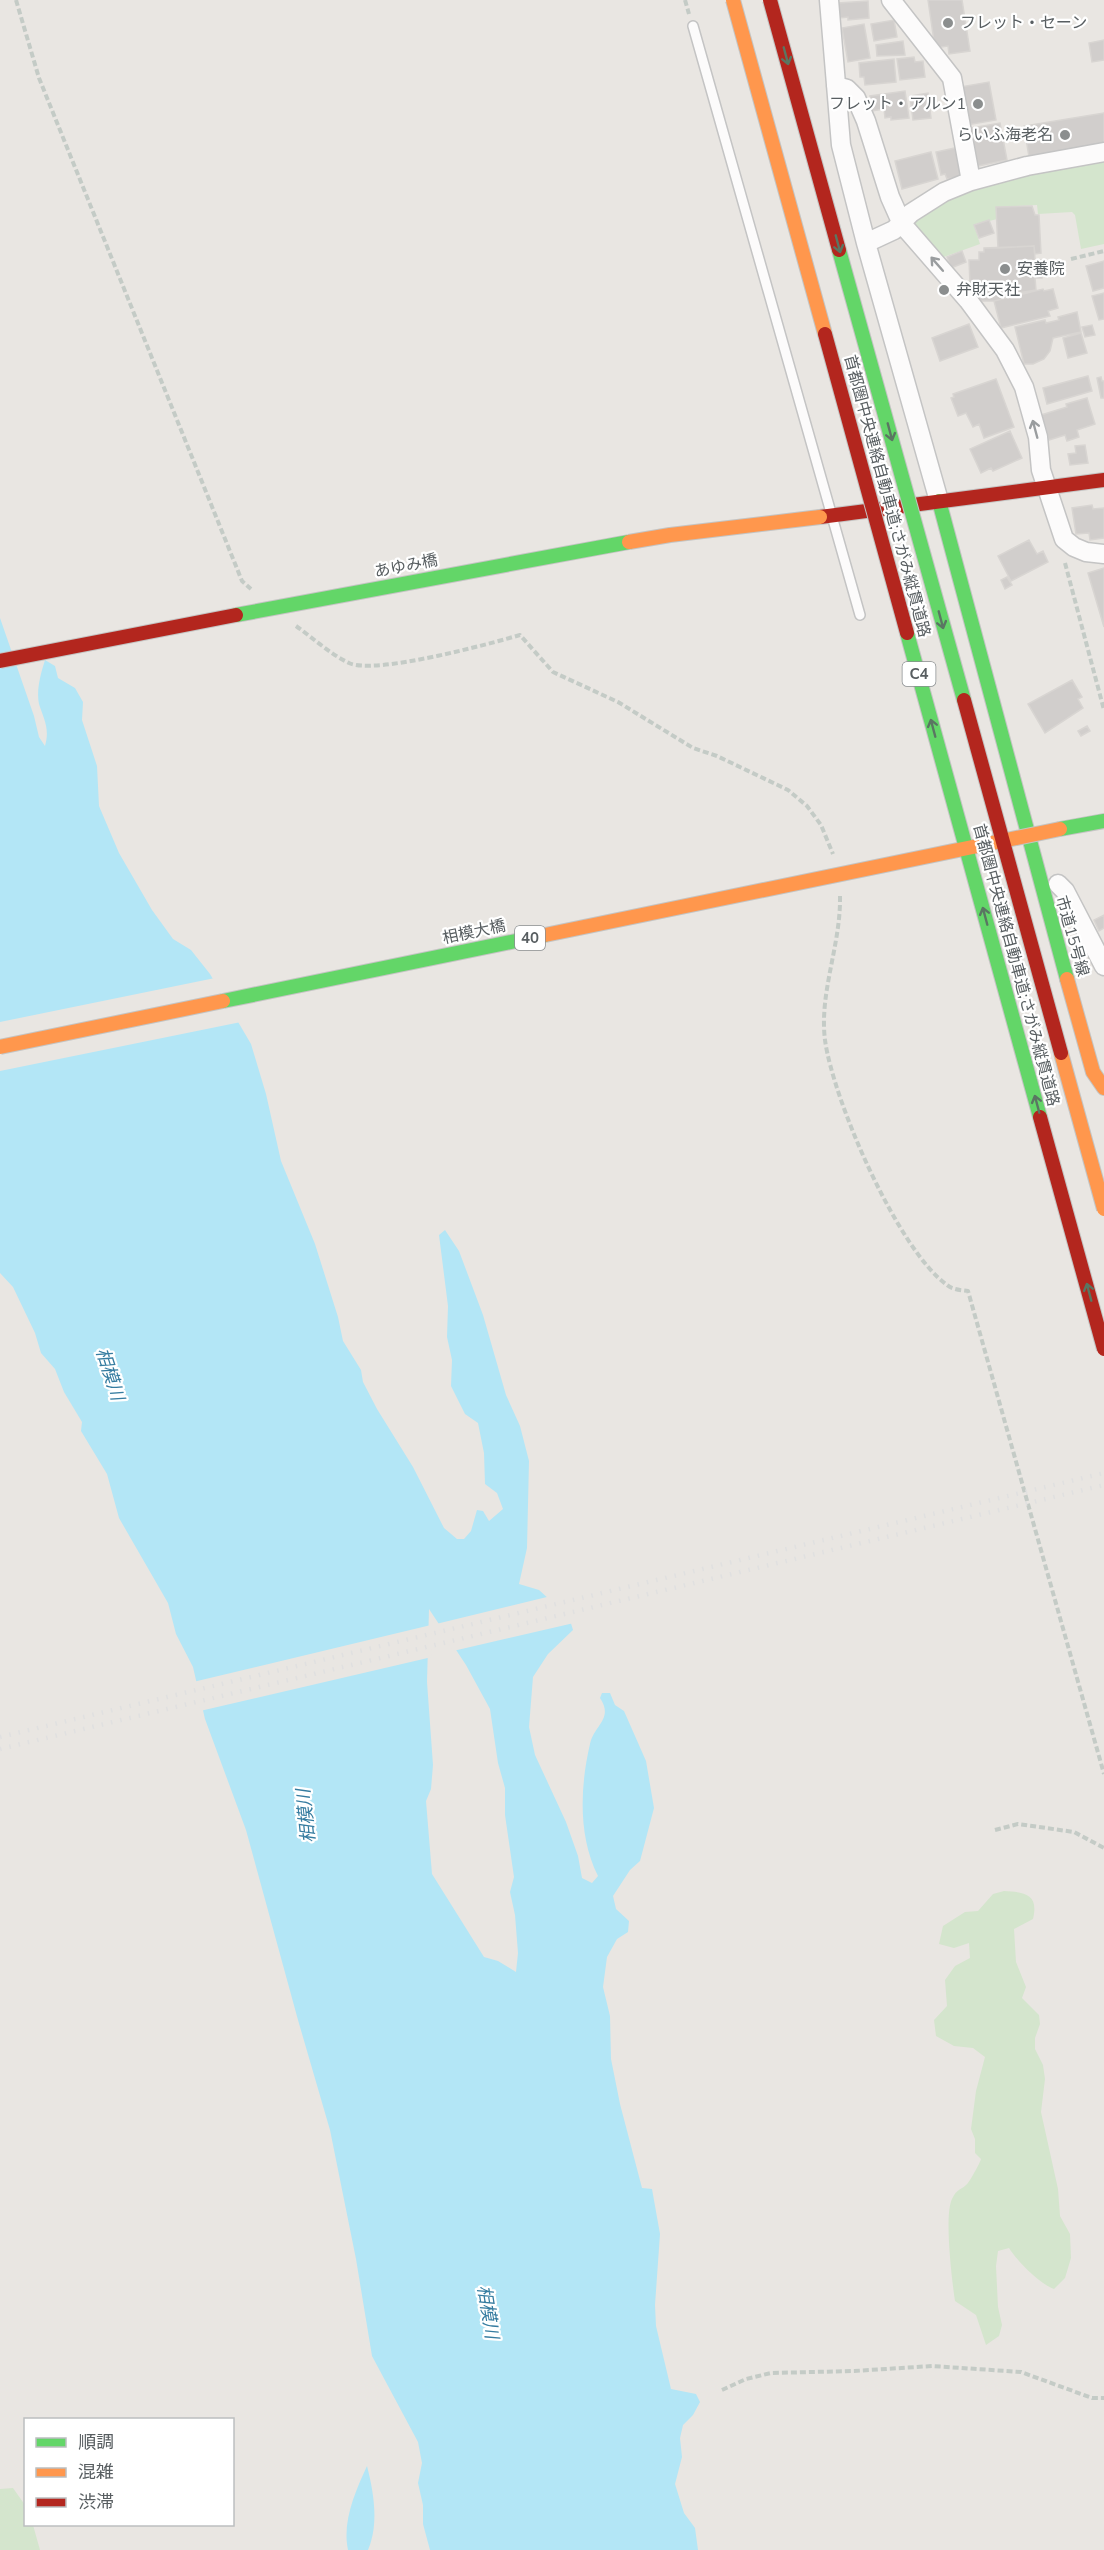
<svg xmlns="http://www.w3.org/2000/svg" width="1104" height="2550" font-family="'Nunito Sans','Noto Sans JP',sans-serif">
<rect width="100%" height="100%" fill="#e9e6e2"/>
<path fill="#d4e5cd" d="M 1104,160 L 1104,244 L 1081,249 L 1075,215 L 1072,212 L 1038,214 L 1037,205 L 999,207 L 997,219 L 974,225 L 980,244 L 941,258 L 913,224 L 913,218 L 967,191 L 1028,174 Z
M 1004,1891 C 1025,1892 1039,1894 1033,1919 L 1014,1929 L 1016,1962 L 1026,1987 L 1022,1998 L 1039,2015 L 1040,2024 L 1035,2038 L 1035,2049 L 1043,2065 L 1045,2079 L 1041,2112 L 1058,2189 L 1060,2216 L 1070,2234 L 1071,2258 L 1065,2278 L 1054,2289 C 1040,2284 1017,2261 1009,2248 L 998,2251 L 996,2266 L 998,2307 L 1002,2325 L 999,2336 L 986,2345 L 976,2315 L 955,2301 C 952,2281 944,2215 952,2199 C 957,2188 962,2190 968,2183 C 971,2179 980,2163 981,2159 L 975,2153 L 975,2139 L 971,2129 L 976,2091 L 985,2057 L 973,2048 L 954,2046 L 936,2036 L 934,2020 L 947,2006 L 945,1980 L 955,1966 L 970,1958 L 969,1943 L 954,1948 L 939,1944 L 943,1926 L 965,1912 L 978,1911 L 993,1894 Z
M 13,2488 L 25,2505 L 26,2524 L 33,2525 L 40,2550 L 0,2550 L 0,2489 Z"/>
<path fill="#b3e6f6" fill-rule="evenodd" d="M 0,618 L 34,716 L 39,737 L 45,746 C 50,728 44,720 39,704 C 36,690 41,673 45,660 L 55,666 L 58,678 L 75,688 L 83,702 L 82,720 L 97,766 L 99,806 L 119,853 L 152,910 L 173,939 L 191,950 L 210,974 L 251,1044 L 266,1094 L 281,1161 L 315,1244 L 338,1317 L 343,1341 L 361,1370 L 363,1382 L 377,1409 L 413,1467 L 444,1528 L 457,1539 L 464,1539 L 471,1531 L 477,1510 L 483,1511 L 489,1521 L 503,1509 L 497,1493 L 485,1484 L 484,1453 L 478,1423 L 465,1414 L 451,1386 L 452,1360 L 447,1337 L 448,1306 L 439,1235 L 445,1230 L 459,1251 L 483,1315 L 506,1395 L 520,1426 L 529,1461 L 527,1548 L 519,1584 L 539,1590 L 569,1617 L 573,1630 L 548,1654 L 533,1677 L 529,1727 L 535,1755 L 566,1822 L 578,1856 L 582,1878 L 592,1883 L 598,1876 C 578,1836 580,1787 590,1744 C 594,1725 614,1719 600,1698 L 602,1693 L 610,1693 L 615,1705 L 624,1711 L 646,1761 L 654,1808 L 640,1861 L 630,1870 L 613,1896 L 616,1909 L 629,1921 L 628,1932 L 617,1939 L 607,1957 L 603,1987 L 610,2016 L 611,2059 L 620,2104 L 642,2188 L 652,2189 L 660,2234 L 655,2305 L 656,2326 L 671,2389 L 696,2394 L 700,2402 L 693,2415 L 683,2425 L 680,2438 L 682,2457 L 675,2484 L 684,2513 L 695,2528 L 698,2550 L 430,2550 L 423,2524 L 423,2505 L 418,2483 L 422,2463 L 418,2442 L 372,2356 L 356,2259 L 330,2130 L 298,2020 L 246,1830 L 205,1719 L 193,1667 L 176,1634 L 168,1603 L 119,1518 L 107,1474 L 81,1431 L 82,1422 L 64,1392 L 55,1369 L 41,1353 L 35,1333 L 13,1287 L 0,1273 ZM 429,1609 L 466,1665 L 490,1709 L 498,1763 L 505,1788 L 505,1815 L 514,1877 L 510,1892 L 515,1915 L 518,1953 L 516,1972 L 498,1961 L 484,1957 L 432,1874 L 426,1801 L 431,1789 L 433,1765 L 427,1682 Z
M 367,2466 C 374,2493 379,2524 368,2550 L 348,2550 C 342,2522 355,2492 367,2466 Z"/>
<path fill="#e9e6e2" d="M 215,978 L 241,1022 L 0,1071 L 0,1022 Z
M 551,1596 L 571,1615 L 574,1623 L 453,1651 L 436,1624 Z
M 431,1625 L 432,1657 L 200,1711 L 193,1682 Z"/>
<path fill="#d1cecc" stroke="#d8d5d2" stroke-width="1.5" d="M 928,0 L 962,0 L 970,51 L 949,54 L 948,46 L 935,48 Z
M 868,1 L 869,18 L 848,20 L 848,17 L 840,18 L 838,3 Z
M 894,20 L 897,37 L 874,41 L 871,24 Z
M 864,24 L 870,58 L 848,62 L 842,28 Z
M 1104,40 L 1104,60 L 1092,62 L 1089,43 Z
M 903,41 L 905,55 L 877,56 L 876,45 Z
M 914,57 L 915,62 L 923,61 L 925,77 L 900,80 L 897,59 Z
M 894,59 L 896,82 L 865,85 L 864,77 L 860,77 L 859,63 Z
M 989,82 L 996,120 L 967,125 L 960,87 Z
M 905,91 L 909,118 L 891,120 L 891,117 L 885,118 L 884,109 L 872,111 L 870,96 Z
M 928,93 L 931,118 L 913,120 L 910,96 Z
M 1104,113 L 1104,145 L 1029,157 L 1024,126 Z
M 1000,123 L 1007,160 L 978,166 L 971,128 Z
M 955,148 L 962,176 L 947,179 L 945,174 L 941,175 L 936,152 Z
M 931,152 L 938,179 L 902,189 L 895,161 Z
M 1032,206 L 1035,215 L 1039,215 L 1041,253 L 1035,254 L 1034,246 L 998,248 L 996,207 Z
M 989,220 L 994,233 L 979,238 L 974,225 Z
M 1034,246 L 1035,260 L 1041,260 L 1042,278 L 1035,278 L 1036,290 L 1006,295 L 1006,298 L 994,301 L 980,301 L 980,283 L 970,284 L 969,260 L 979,260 L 979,252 L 984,252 L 984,248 Z
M 962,251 L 966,262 L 951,268 L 947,257 Z
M 1104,261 L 1104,288 L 1093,291 L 1086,266 Z
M 1043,289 L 1044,291 L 1053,289 L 1058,308 L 1048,311 L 1050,316 L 1001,328 L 994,301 Z
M 1104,293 L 1104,319 L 1099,320 L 1092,296 Z
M 1077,312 L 1081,332 L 1053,338 L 1050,351 L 1044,359 L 1033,364 L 1024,364 L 1015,327 L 1045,320 L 1046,323 L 1059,320 L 1058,317 Z
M 969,324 L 978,347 L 940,361 L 932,338 Z
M 1092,325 L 1095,335 L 1085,337 L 1082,327 Z
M 1081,333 L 1087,353 L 1068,358 L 1063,338 Z
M 1088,376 L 1092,391 L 1047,404 L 1043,388 Z
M 1101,377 L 1102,381 L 1104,381 L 1104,398 L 1101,398 L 1097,378 Z
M 996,379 L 1014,427 L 984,438 L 979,424 L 973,427 L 966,413 L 958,416 L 951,398 L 954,397 L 953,394 Z
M 1087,398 L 1095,424 L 1077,430 L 1079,437 L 1067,441 L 1065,435 L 1049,440 L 1041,415 L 1067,407 L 1066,404 Z
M 1010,431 L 1022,458 L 993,471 L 991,468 L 981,473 L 970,449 Z
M 1085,445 L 1088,463 L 1070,465 L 1068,454 L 1076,453 L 1075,446 Z
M 1092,505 L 1093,509 L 1104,508 L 1104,538 L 1090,540 L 1089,533 L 1076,534 L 1072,508 Z
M 1029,540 L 1037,554 L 1043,551 L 1048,562 L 1011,581 L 998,556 Z
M 1104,568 L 1104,627 L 1088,573 Z
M 1007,577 L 1012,585 L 1005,589 L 1001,580 Z
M 1072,680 L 1082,697 L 1078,699 L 1083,708 L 1045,733 L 1028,704 Z
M 1087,726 L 1090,731 L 1081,736 L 1078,731 Z
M 1104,915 L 1104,928 L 1099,931 L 1094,920 Z"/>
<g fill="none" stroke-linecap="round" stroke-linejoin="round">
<g stroke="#c4c4c4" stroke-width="12">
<path id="lane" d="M 693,26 L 860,615"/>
</g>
<g stroke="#c4c4c4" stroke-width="21">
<path id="street" d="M 829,0 L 841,145 L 866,243 L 939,501
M 891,0 L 952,78 L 971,181
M 836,86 L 847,89 L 856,98 L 866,121 L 890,197 L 902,224 L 968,300 L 1005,350 L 1024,387 L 1038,437 L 1041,470 L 1064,539 L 1074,547 L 1086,552 L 1104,554
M 866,243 L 894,230 L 911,213 L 944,192 L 971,181 L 1027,166 L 1104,152
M 1058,884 L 1065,891 L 1104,966"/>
</g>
<g stroke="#c4c4c3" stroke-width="16">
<path id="fast" d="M 939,501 L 1067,979
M 1060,829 L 1104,821"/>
</g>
<g stroke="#c4c4c3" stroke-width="16">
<path id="slow" d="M 1067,979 L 1093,1072 L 1104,1088"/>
</g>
<g stroke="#c4c4c3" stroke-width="16">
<path id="jam" d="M 820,517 L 1104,480"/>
</g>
<path stroke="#c4cbc6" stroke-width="4" stroke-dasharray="6 3" stroke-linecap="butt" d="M 16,0 L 39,78 L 242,581 L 251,589
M 685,0 L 689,14
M 1071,259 L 1104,251
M 1065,563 L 1104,710
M 296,626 C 313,638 330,654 349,663 C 375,675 489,644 520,635 L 553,672 L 618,702 L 693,748 L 717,756 L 788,790 L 807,806 L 821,825 L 833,854
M 840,896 C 841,945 819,992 825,1040 C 833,1100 898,1250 947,1285 C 953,1290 961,1290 968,1291 L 1104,1774
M 995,1830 L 1018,1824 L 1074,1832 L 1104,1848
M 722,2390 L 746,2379 L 771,2373 L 854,2371 L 932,2366 L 1021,2372 L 1092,2398 L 1104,2398"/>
<use href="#lane" stroke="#fcfbfb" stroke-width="9"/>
<use href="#street" stroke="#fcfbfb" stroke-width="18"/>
<use href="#fast" stroke="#63d668" stroke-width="14"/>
<use href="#slow" stroke="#ff974d" stroke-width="14"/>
<use href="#jam" stroke="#b3261e" stroke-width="14"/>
<path stroke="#e0e0e0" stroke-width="4.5" stroke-dasharray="1.5 8" stroke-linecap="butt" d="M 0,1737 L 1104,1473
M 0,1749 L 1104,1485"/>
<g stroke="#c4c4c3" stroke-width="16" stroke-linecap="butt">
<path id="fast-bridge" d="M 839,250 L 964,700
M 236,615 L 629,542
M 907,633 L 1040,1117
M 223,1001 L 545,935"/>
</g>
<g stroke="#c4c4c3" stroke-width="16" stroke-linecap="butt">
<path id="slow-bridge" d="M 733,0 L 825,334
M 629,542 L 670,535 L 820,517
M 545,935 L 1060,829
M 0,1047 L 223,1001
M 1061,1053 L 1104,1209"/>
</g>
<g stroke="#c4c4c3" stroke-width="16" stroke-linecap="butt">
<path id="jam-bridge" d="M 770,0 L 839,250
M 825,334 L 907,633
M 0,661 L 236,615
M 964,700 L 1061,1053
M 1040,1117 L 1104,1349"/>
</g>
<use href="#fast-bridge" stroke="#63d668" stroke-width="14"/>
<use href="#slow-bridge" stroke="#ff974d" stroke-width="14"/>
<use href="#jam-bridge" stroke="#b3261e" stroke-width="14"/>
</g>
<defs><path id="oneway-shaft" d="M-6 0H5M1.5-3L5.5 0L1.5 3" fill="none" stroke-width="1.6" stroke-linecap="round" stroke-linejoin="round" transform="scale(1.5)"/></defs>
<g stroke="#5a7662">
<use href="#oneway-shaft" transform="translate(786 56) rotate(75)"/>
<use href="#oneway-shaft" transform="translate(838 244) rotate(75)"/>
<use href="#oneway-shaft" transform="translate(890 432) rotate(75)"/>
<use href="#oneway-shaft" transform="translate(941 620) rotate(75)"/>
<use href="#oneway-shaft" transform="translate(933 728) rotate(-105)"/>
<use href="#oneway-shaft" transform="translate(985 916) rotate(-105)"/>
<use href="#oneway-shaft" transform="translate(1037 1104) rotate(-105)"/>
<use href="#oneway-shaft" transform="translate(1089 1292) rotate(-105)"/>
</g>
<g stroke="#9a9d9f">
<use href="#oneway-shaft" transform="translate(937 264) rotate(-131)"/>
<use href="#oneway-shaft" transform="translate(1035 429) rotate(-105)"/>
</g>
<g fill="#8b8e8e" stroke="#fff" stroke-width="2">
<circle cx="948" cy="23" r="6"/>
<circle cx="978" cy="104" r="6"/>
<circle cx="1065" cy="135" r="6"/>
<circle cx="1005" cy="269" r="6"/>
<circle cx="944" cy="290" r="6"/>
</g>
<g text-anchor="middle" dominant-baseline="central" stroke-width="4.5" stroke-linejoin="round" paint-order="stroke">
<g fill="#fff" stroke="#8a8e90" stroke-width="1.5">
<rect x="902.5" y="662" width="33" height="24" rx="4.5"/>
<rect x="515" y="926" width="30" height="24" rx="4.5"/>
</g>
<g font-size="15" font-weight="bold" fill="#585e61">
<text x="919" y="674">C4</text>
<text x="530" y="938">40</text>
</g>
<g font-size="16" fill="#585e61" stroke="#fff" text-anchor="start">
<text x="960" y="23">フレット・セーン</text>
<text x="966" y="104" text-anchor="end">フレット・アルン1</text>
<text x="1053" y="135" text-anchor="end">らいふ海老名</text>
<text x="1017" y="269">安養院</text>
<text x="956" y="290">弁財天社</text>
</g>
<g font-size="16" fill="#585e61" stroke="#fff">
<text transform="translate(887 496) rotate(75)">首都圏中央連絡自動車道;さがみ縦貫道路</text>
<text transform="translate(406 566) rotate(-11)">あゆみ橋</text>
<text transform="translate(474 932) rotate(-12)">相模大橋</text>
<text transform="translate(1072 936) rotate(74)">市道15号線</text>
<text transform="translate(1016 965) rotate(75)">首都圏中央連絡自動車道;さがみ縦貫道路</text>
</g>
<g font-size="18" font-style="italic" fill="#357ca0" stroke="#fff">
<text transform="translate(110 1374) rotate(72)">相模川</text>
<text transform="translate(306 1816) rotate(-96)">相模川</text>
<text transform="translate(488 2312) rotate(81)">相模川</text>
</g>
</g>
<rect x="24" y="2418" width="210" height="108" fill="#ffffff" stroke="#bcbfc0" stroke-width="1.5"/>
<rect x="36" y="2438" width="30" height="9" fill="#63d668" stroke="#bcbfc0" stroke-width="1.5"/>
<text x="78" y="2448" font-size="18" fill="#585e61">順調</text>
<rect x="36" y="2468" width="30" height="9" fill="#ff974d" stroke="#bcbfc0" stroke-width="1.5"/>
<text x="78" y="2478" font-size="18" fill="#585e61">混雑</text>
<rect x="36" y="2498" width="30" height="9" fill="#b3261e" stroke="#bcbfc0" stroke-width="1.5"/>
<text x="78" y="2508" font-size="18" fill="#585e61">渋滞</text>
</svg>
